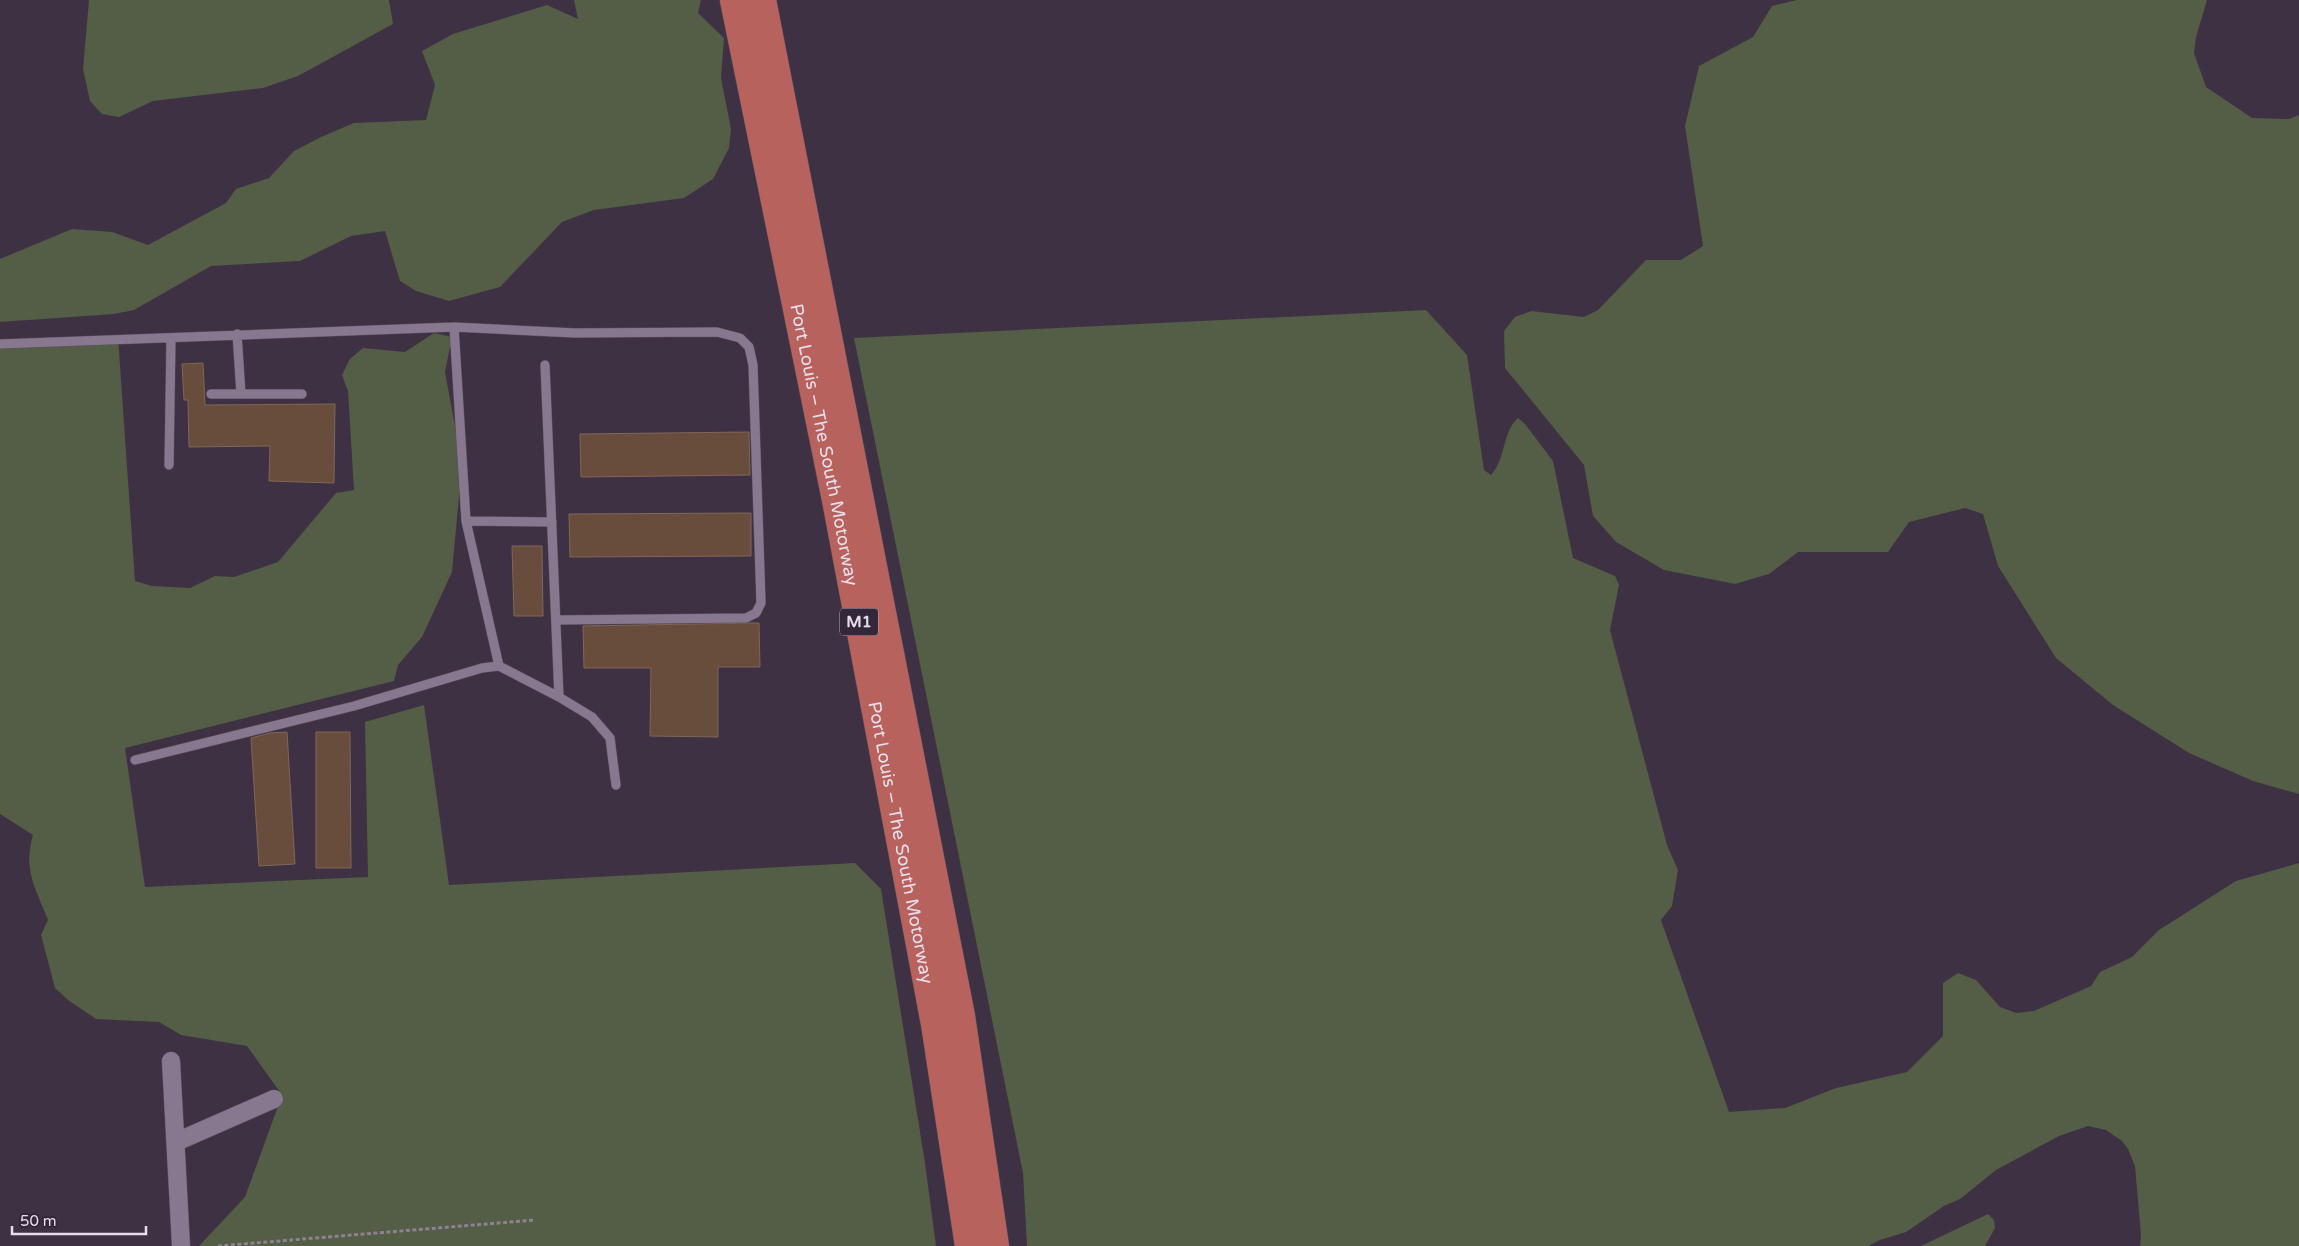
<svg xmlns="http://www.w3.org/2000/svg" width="2299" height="1246" font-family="'Varela Round',sans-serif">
<rect width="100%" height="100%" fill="#3e3144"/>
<path fill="#545d45" d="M 89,0 L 389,0 L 393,24 L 298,76 L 263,88 L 153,101 L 119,117 L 102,114 L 90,101 L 83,69 Z
M 574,0 L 701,0 L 698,13 L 724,38 L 721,78 L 731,129 L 729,148 L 713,179 L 684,198 L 594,210 L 562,222 L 500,287 L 449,301 L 416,291 L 400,281 L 385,231 L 351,236 L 300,261 L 211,266 L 134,310 L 114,314 L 0,322 L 0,259 L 72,229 L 112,232 L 148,245 L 226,203 L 236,189 L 269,178 L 294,151 L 321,137 L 354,123 L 426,120 L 435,85 L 422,51 L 453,34 L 547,5 L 578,19 Z
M 1797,0 L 2207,0 L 2196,37 L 2194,53 L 2206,87 L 2252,118 L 2289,119 L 2299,115 L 2299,794 L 2253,781 L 2189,753 L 2113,705 L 2056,658 L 1998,566 L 1983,514 L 1965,508 L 1909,522 L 1888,552 L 1798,552 L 1769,574 L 1735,584 L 1664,570 L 1616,542 L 1593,516 L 1584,465 L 1505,368 L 1504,331 L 1515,317 L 1531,311 L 1584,317 L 1598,310 L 1646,260 L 1681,260 L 1703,246 L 1685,126 L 1699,66 L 1753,37 L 1772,6 Z
M 1426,310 L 1467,355 L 1484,470 L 1491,475 C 1506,459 1502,432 1518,418 L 1525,424 L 1553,461 L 1573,558 L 1615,576 L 1619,585 L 1610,630 L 1667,845 L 1678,870 L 1672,906 L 1661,920 L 1729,1112 L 1785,1108 L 1836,1088 L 1907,1072 L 1943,1036 L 1943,983 L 1958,973 L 1976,980 L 2000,1007 L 2016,1013 L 2034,1011 L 2091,986 L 2100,972 L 2132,957 L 2159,930 L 2236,881 L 2299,863 L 2299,1246 L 2140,1246 L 2141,1235 L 2135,1166 L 2128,1149 L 2122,1141 L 2106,1130 L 2088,1126 L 2059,1136 L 1996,1170 L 1960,1199 L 1944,1206 L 1906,1232 L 1880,1240 L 1868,1246 L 1027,1246 L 1023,1173 L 854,338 Z
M 434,333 L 452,337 L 445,372 L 462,464 L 452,572 L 422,637 L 398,665 L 394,681 L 125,748 L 145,887 L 368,877 L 365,722 L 424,705 L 449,885 L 855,863 L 881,889 L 925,1163 L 936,1246 L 199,1246 L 245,1197 L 282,1095 L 247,1046 L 181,1035 L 159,1022 L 96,1019 L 68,1000 L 55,988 L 41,935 L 48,920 C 35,887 23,870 33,835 L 0,814 L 0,344 L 46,347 L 118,337 L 135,581 L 152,586 L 190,588 L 215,576 L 234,577 L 278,562 L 336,493 L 354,490 L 348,391 L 342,375 L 350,359 L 363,348 L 405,352 Z
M 1988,1214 L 1994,1220 L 1995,1228 L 1985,1246 L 1921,1246 Z"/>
<path fill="#694d3c" stroke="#7f6758" d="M 203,363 L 205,405 L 335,404 L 334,483 L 269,481 L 270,446 L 189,447 L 188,400 L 184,400 L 182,364 Z
M 749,432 L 750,475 L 581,477 L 580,434 Z
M 751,513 L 751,556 L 570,557 L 569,514 Z
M 512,546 L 542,546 L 543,616 L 514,616 Z
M 750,623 L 759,623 L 760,667 L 718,667 L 718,737 L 650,736 L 651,668 L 584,668 L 583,626 Z
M 287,732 L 295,864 L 259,866 L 251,738 L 270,733 Z
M 316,732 L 350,732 L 351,868 L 316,868 Z"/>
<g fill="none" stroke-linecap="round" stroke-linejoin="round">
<g stroke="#5c5060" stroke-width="10">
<path id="service" d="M 454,327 L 466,521 L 499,666
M 237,334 L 241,394
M 0,344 L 454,327 L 575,333 L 717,332 L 740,338 L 749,347 L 753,365 L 761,603 L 756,613 L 746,618 L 556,620
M 545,365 L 559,697
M 211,394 L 302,394
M 169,465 L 171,338
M 466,521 L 552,522
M 135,760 L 354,706 L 482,668 L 499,666 L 559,697 L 592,717 L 610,738 L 616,785"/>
</g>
<g stroke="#5c5060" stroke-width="19">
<path id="minor" d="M 171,1061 L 181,1246
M 176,1142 L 274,1099"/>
</g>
<g stroke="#5c5060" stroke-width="29">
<g id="trunk">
<path id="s1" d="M 734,0 L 836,500 L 935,1024 L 969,1246"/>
<path d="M 762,0 L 961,1016 L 995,1246"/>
</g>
</g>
<path stroke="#8d8192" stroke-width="3" stroke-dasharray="4 2.5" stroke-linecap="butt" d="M 218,1246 L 535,1220"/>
<use href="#service" stroke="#87788f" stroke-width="9"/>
<use href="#minor" stroke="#87788f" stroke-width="18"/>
<use href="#trunk" stroke="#b8625e" stroke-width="28"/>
</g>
<g text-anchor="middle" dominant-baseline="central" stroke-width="4" stroke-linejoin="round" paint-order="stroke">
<rect fill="#34273a" stroke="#b2a8b7" stroke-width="1" x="840" y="608.5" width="38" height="27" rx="4"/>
<g font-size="16" font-weight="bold" fill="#e8dfec">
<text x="859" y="622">M1</text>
</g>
<g font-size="18" fill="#e8dfec" stroke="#34273a">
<text stroke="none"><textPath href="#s1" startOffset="454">Port Louis – The South Motorway</textPath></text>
<text stroke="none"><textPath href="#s1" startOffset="859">Port Louis – The South Motorway</textPath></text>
</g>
</g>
<path d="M12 1226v8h134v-8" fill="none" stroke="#e8dfec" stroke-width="2.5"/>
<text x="20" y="1226" font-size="15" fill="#e8dfec" stroke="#34273a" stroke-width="4" paint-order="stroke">50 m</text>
</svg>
